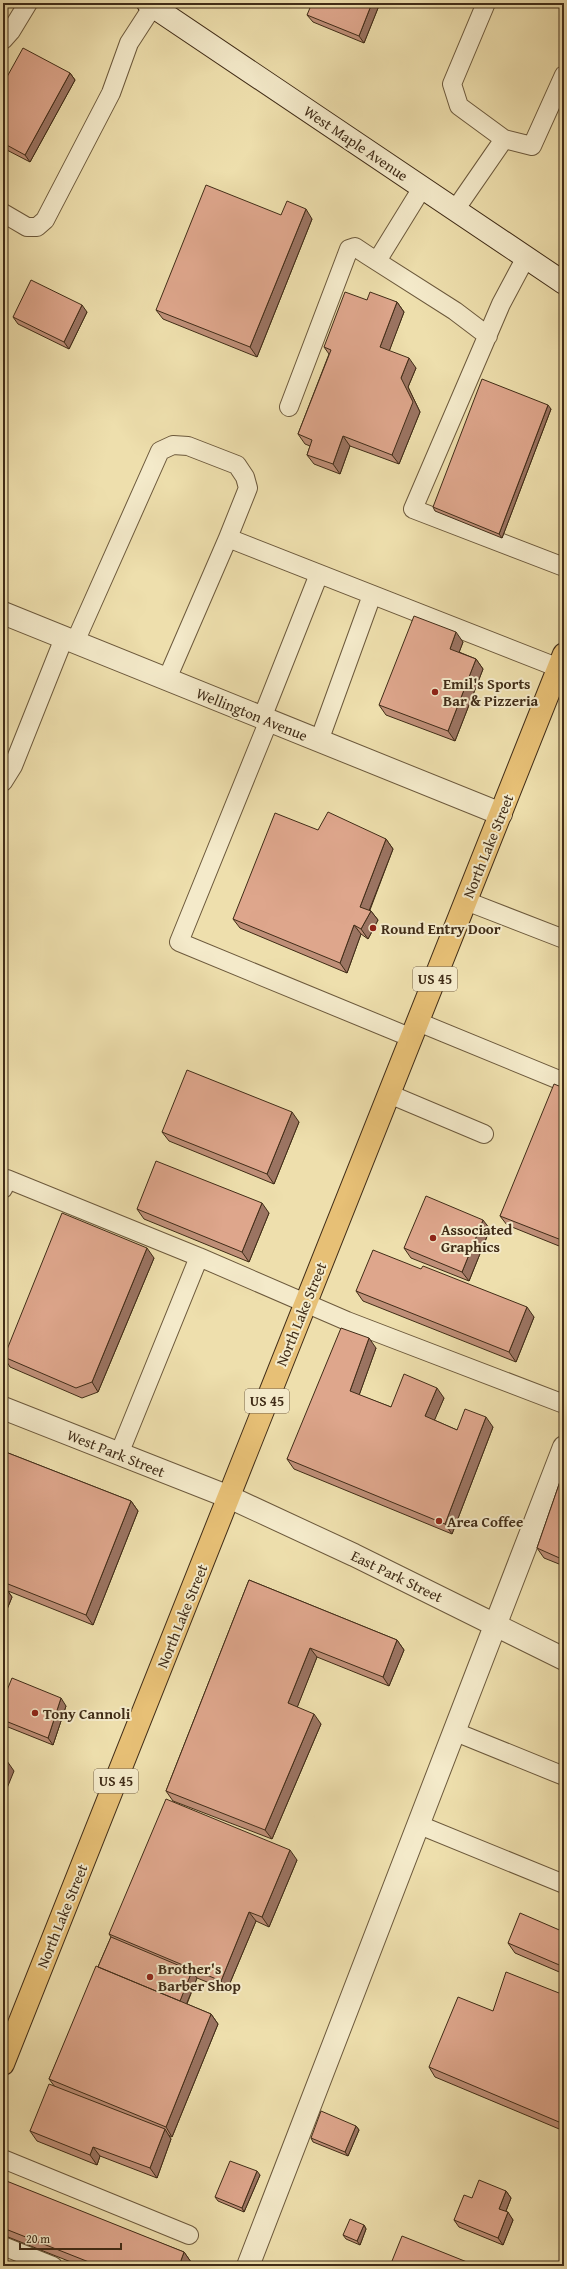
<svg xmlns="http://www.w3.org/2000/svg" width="567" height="2269" font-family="'Gentium Book Plus',serif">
<rect width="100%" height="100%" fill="#eedfad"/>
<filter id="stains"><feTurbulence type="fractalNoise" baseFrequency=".005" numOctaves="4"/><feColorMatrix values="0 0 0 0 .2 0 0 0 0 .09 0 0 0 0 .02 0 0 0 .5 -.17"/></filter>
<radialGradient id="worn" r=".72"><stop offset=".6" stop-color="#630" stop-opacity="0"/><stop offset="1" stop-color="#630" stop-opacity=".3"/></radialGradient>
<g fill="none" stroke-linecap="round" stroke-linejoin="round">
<g stroke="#6c593c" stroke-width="20">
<path id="service" d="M 3,40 L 11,31 L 28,3
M 504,139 L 532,146 L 564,75
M 455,210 L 504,139 L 459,106 L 452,84 L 486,3
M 3,213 L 27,227 L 37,227 L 45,220 L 111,93 L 129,43 L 153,6
M 526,257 L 501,304 L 413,509 L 564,567
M 377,261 L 422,188
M 289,407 L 349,249 L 355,247 L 367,255 L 455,311 L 488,336
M 228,538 L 559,668
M 75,642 L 160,451 L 173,445 L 188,446 L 237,465 L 245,477 L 248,488 L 228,538 L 167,679
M 262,718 L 319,574
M 269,720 L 179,942 L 412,1038
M 319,741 L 372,595
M 3,782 L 13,766 L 64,638
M 466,901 L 564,939
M 418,1022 L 564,1082
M 389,1094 L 484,1134
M 3,1189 L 7,1179 L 199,1257 L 347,1321 L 564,1404
M 119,1454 L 199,1257
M 453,1731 L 564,1776
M 417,1824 L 564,1884
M 3,2159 L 189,2235
M 3,2246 L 53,2266"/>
</g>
<g stroke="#6c593c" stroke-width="24">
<path id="minor" d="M 3,613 L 501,814
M 3,1408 L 229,1497 L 354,1555 L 564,1659
M 248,2266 L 564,1447"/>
</g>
<g stroke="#402c17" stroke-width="24">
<path id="secondary" d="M 148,3 L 564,283"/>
</g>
<g stroke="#402c17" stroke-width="24">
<path id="primary" d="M 3,2064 L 564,654"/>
</g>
<use href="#service" stroke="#f4eaca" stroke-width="18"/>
<use href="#minor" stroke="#f4eaca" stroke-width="22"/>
<use href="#secondary" stroke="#f4eaca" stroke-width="22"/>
<use href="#primary" stroke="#e7c076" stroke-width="22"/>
</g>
<path fill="#bf8f78" stroke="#402c17" d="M 380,3 L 364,43 L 313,22 L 307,15 Z
M 70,73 L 75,80 L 30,162 L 3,148 L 3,84 Z
M 281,215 L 312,219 L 257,357 L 163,319 L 156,310 Z
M 367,300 L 397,302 L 404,312 L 389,351 L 416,368 L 408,387 L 420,412 L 399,464 L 350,446 L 340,474 L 314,464 L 307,455 L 310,446 L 305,444 L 298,434 L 329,354 L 324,347 Z
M 87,312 L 69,349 L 18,324 L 13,317 Z
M 551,409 L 502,538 L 435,511 L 433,507 Z
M 463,642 L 459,652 L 476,659 L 483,669 L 455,741 L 386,715 L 379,705 Z
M 318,830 L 386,839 L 393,849 L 370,910 L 378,920 L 368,939 L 361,934 L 347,973 L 240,928 L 233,919 Z
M 564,1088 L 564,1248 L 507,1225 L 500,1216 Z
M 299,1122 L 274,1184 L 169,1141 L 162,1132 Z
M 137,1209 L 269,1213 L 249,1262 L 144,1219 Z
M 490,1229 L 469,1281 L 411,1258 L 404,1248 Z
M 154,1258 L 98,1392 L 82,1398 L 10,1367 L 4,1357 Z
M 356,1291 L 534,1317 L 516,1362 L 363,1301 Z
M 376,1348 L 359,1395 L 391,1407 L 444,1398 L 434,1420 L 457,1430 L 493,1427 L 452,1534 L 294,1469 L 287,1459 Z
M 3,1451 L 131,1501 L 138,1511 L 93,1625 L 8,1591 L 12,1597 L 3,1619 Z
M 564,1470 L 564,1566 L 544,1558 L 537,1548 Z
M 249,1580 L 397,1640 L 404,1650 L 389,1686 L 317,1657 L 297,1707 L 321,1724 L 272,1839 L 173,1801 L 166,1791 Z
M 3,1700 L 66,1706 L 53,1745 L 3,1725 Z
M 297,1860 L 269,1927 L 256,1921 L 227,1990 L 197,1978 L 187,2004 L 211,2014 L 218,2024 L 172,2137 L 168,2135 L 171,2139 L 157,2178 L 100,2156 L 97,2165 L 37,2141 L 30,2131 L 55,2087 L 49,2079 L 111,1937 L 109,1934 Z
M 564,1932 L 564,1974 L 515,1953 L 508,1943 Z
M 564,1995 L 564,2131 L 435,2077 L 429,2067 L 493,2011 Z
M 356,2126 L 359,2130 L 348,2156 L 313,2142 L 311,2138 Z
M 260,2175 L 244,2212 L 218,2201 L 215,2197 Z
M 3,2182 L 184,2252 L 191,2262 L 189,2266 L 81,2266 L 3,2235 Z
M 506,2191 L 511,2198 L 506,2211 L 513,2220 L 503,2245 L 459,2227 L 454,2220 L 472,2198 Z
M 364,2225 L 366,2229 L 360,2245 L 346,2239 L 343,2235 Z"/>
<path fill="#9b7462" stroke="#402c17" d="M 372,3 L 380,3 L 364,43 L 359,36 Z
M 70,73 L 75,80 L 30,162 L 25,155 Z
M 306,209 L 312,219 L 257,357 L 250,347 Z
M 397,302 L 404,312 L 387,357 L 380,347 Z
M 82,305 L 87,312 L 69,349 L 64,342 Z
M 409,358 L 416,368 L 408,387 L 420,412 L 399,464 L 392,455 L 401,378 Z
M 548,405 L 551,409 L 502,538 L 499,534 Z
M 343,436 L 350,446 L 340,474 L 333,464 Z
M 456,632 L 463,642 L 457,658 L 450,649 Z
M 476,659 L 483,669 L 455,741 L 448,731 Z
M 386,839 L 393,849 L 367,916 L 360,907 Z
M 371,911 L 378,920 L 368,939 L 361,929 Z
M 354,925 L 361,934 L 347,973 L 340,963 Z
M 292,1112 L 299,1122 L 274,1184 L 267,1174 Z
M 262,1203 L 269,1213 L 249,1262 L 242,1252 Z
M 483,1220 L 490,1229 L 469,1281 L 462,1272 Z
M 147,1248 L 154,1258 L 98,1392 L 92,1382 Z
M 527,1307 L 534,1317 L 516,1362 L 509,1352 Z
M 369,1338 L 376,1348 L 357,1401 L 350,1391 Z
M 437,1388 L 444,1398 L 432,1426 L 425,1416 Z
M 486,1417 L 493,1427 L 452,1534 L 445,1524 Z
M 131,1501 L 138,1511 L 93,1625 L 86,1615 Z
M 7,1590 L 12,1597 L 3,1619 L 3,1599 Z
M 397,1640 L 404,1650 L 389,1686 L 383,1677 Z
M 310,1648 L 317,1657 L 295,1713 L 288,1703 Z
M 61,1698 L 66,1706 L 53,1745 L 48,1738 Z
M 314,1714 L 321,1724 L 272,1839 L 265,1830 Z
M 7,1761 L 14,1771 L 3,1798 L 3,1770 Z
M 290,1850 L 297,1860 L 269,1927 L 262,1917 Z
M 249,1912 L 256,1921 L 227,1990 L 221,1981 Z
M 192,1971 L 197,1978 L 184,2010 L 179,2003 Z
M 211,2014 L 218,2024 L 172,2137 L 166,2127 Z
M 564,2110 L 564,2128 L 559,2122 Z
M 356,2126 L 359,2130 L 348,2156 L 345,2152 Z
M 165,2129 L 171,2139 L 157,2178 L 150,2168 Z
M 93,2147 L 100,2156 L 97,2165 L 90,2155 Z
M 257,2171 L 260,2175 L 244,2212 L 242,2208 Z
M 506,2191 L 511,2198 L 504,2216 L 499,2209 Z
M 508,2212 L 513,2220 L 503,2245 L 498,2238 Z
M 364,2225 L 366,2229 L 360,2245 L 357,2241 Z
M 184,2252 L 191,2262 L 189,2266 L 179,2266 Z"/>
<path fill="#dea68c" stroke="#402c17" d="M 312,3 L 372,3 L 359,36 L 307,15 Z
M 23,48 L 70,73 L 25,155 L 3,143 L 3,84 Z
M 206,185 L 281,215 L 287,201 L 306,209 L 250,347 L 156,310 Z
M 31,280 L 82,305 L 64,342 L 13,317 Z
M 345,292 L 367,300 L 370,292 L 397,302 L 380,347 L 409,358 L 401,378 L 413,402 L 392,455 L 343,436 L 333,464 L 307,455 L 312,440 L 298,434 L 331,350 L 324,347 Z
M 482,379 L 548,405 L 499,534 L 433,507 Z
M 414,616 L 456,632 L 450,649 L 476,659 L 448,731 L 379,705 Z
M 328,812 L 386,839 L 360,907 L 371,911 L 361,929 L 354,925 L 340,963 L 233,919 L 275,813 L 318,830 Z
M 187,1070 L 292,1112 L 267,1174 L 162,1132 Z
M 554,1084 L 564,1088 L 564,1241 L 500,1216 Z
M 156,1161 L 262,1203 L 242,1252 L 137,1209 Z
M 426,1196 L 483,1220 L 462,1272 L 404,1248 Z
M 62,1213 L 147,1248 L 92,1382 L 76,1388 L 4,1357 Z
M 373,1250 L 421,1269 L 423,1266 L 527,1307 L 509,1352 L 356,1291 Z
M 341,1328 L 369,1338 L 350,1391 L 391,1407 L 404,1374 L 437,1388 L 425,1416 L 457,1430 L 465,1409 L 486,1417 L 445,1524 L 287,1459 Z
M 3,1451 L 131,1501 L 86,1615 L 3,1582 Z
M 564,1470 L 564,1560 L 537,1548 Z
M 249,1580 L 397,1640 L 383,1677 L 310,1648 L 288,1703 L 314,1714 L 265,1830 L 166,1791 Z
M 3,1588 L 7,1590 L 3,1599 Z
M 12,1678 L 61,1698 L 48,1738 L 3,1720 L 3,1700 Z
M 3,1760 L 7,1761 L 3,1770 Z
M 166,1799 L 290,1850 L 262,1917 L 249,1912 L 221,1981 L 109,1934 Z
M 520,1913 L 564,1932 L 564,1967 L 508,1943 Z
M 111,1937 L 192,1971 L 180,2001 L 98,1967 Z
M 96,1966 L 211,2014 L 166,2127 L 49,2079 Z
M 506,1972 L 564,1995 L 564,2110 L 559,2122 L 429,2067 L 458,1997 L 493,2011 Z
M 49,2084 L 165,2129 L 150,2168 L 93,2147 L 90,2155 L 30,2131 Z
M 321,2111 L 356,2126 L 345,2152 L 311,2138 Z
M 230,2161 L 257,2171 L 242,2208 L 215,2197 Z
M 4,2180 L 184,2252 L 179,2266 L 99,2266 L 3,2228 L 3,2182 Z
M 479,2180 L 506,2191 L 499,2209 L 508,2212 L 498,2238 L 454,2220 L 464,2195 L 472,2198 Z
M 350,2219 L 364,2225 L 357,2241 L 343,2235 Z
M 402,2236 L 472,2264 L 471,2266 L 390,2266 Z"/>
<g fill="#8f2418" stroke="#f4eaca" stroke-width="1.5">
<circle cx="435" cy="692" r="4"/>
<circle cx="373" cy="928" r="4"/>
<circle cx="433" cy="1238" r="4"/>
<circle cx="439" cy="1521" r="4"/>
<circle cx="35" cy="1713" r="4"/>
<circle cx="150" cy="1977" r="4"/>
</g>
<g text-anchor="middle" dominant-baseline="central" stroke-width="4" stroke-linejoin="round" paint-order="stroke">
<g fill="#f4eaca" stroke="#76654d" stroke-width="1">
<rect x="413" y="967" width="44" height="24" rx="3"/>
<rect x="245" y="1389" width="44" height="24" rx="3"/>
<rect x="94" y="1769" width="44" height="24" rx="3"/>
</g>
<g font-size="14" font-weight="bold" fill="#402c17">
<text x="435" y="979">US 45</text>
<text x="267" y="1401">US 45</text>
<text x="116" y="1781">US 45</text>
</g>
<g font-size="15" fill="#402c17" stroke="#f4eaca">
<text transform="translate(356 143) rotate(34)">West Maple Avenue</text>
<text transform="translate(252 714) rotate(22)">Wellington Avenue</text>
<text transform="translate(488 846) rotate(-68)">North Lake Street</text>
<text transform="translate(301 1314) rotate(-68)">North Lake Street</text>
<text transform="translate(116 1453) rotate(22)">West Park Street</text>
<text transform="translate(397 1576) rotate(26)">East Park Street</text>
<text transform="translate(182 1616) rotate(-68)">North Lake Street</text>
<text transform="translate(62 1916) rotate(-68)">North Lake Street</text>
</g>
<g font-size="15" font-weight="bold" fill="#402c17" stroke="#f4eaca" text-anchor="start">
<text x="443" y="683">Emil's Sports<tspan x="443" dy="17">Bar &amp; Pizzeria</tspan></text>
<text x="381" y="928">Round Entry Door</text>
<text x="441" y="1229">Associated<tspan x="441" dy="17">Graphics</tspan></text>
<text x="447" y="1521">Area Coffee</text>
<text x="43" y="1713">Tony Cannoli</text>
<text x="158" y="1968">Brother's<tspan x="158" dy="17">Barber Shop</tspan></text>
</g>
</g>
<rect width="567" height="2269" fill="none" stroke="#eedfad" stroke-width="16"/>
<rect x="4" y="4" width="559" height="2261" fill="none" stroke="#402c17" stroke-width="2"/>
<rect x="8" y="8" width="551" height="2253" fill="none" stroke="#402c17"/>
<path d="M20 2243v6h101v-6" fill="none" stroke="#402c17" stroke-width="2"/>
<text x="26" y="2243" font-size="12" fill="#402c17" stroke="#f4eaca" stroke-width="3" paint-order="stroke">20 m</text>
<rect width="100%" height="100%" filter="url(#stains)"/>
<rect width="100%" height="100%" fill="url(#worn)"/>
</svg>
